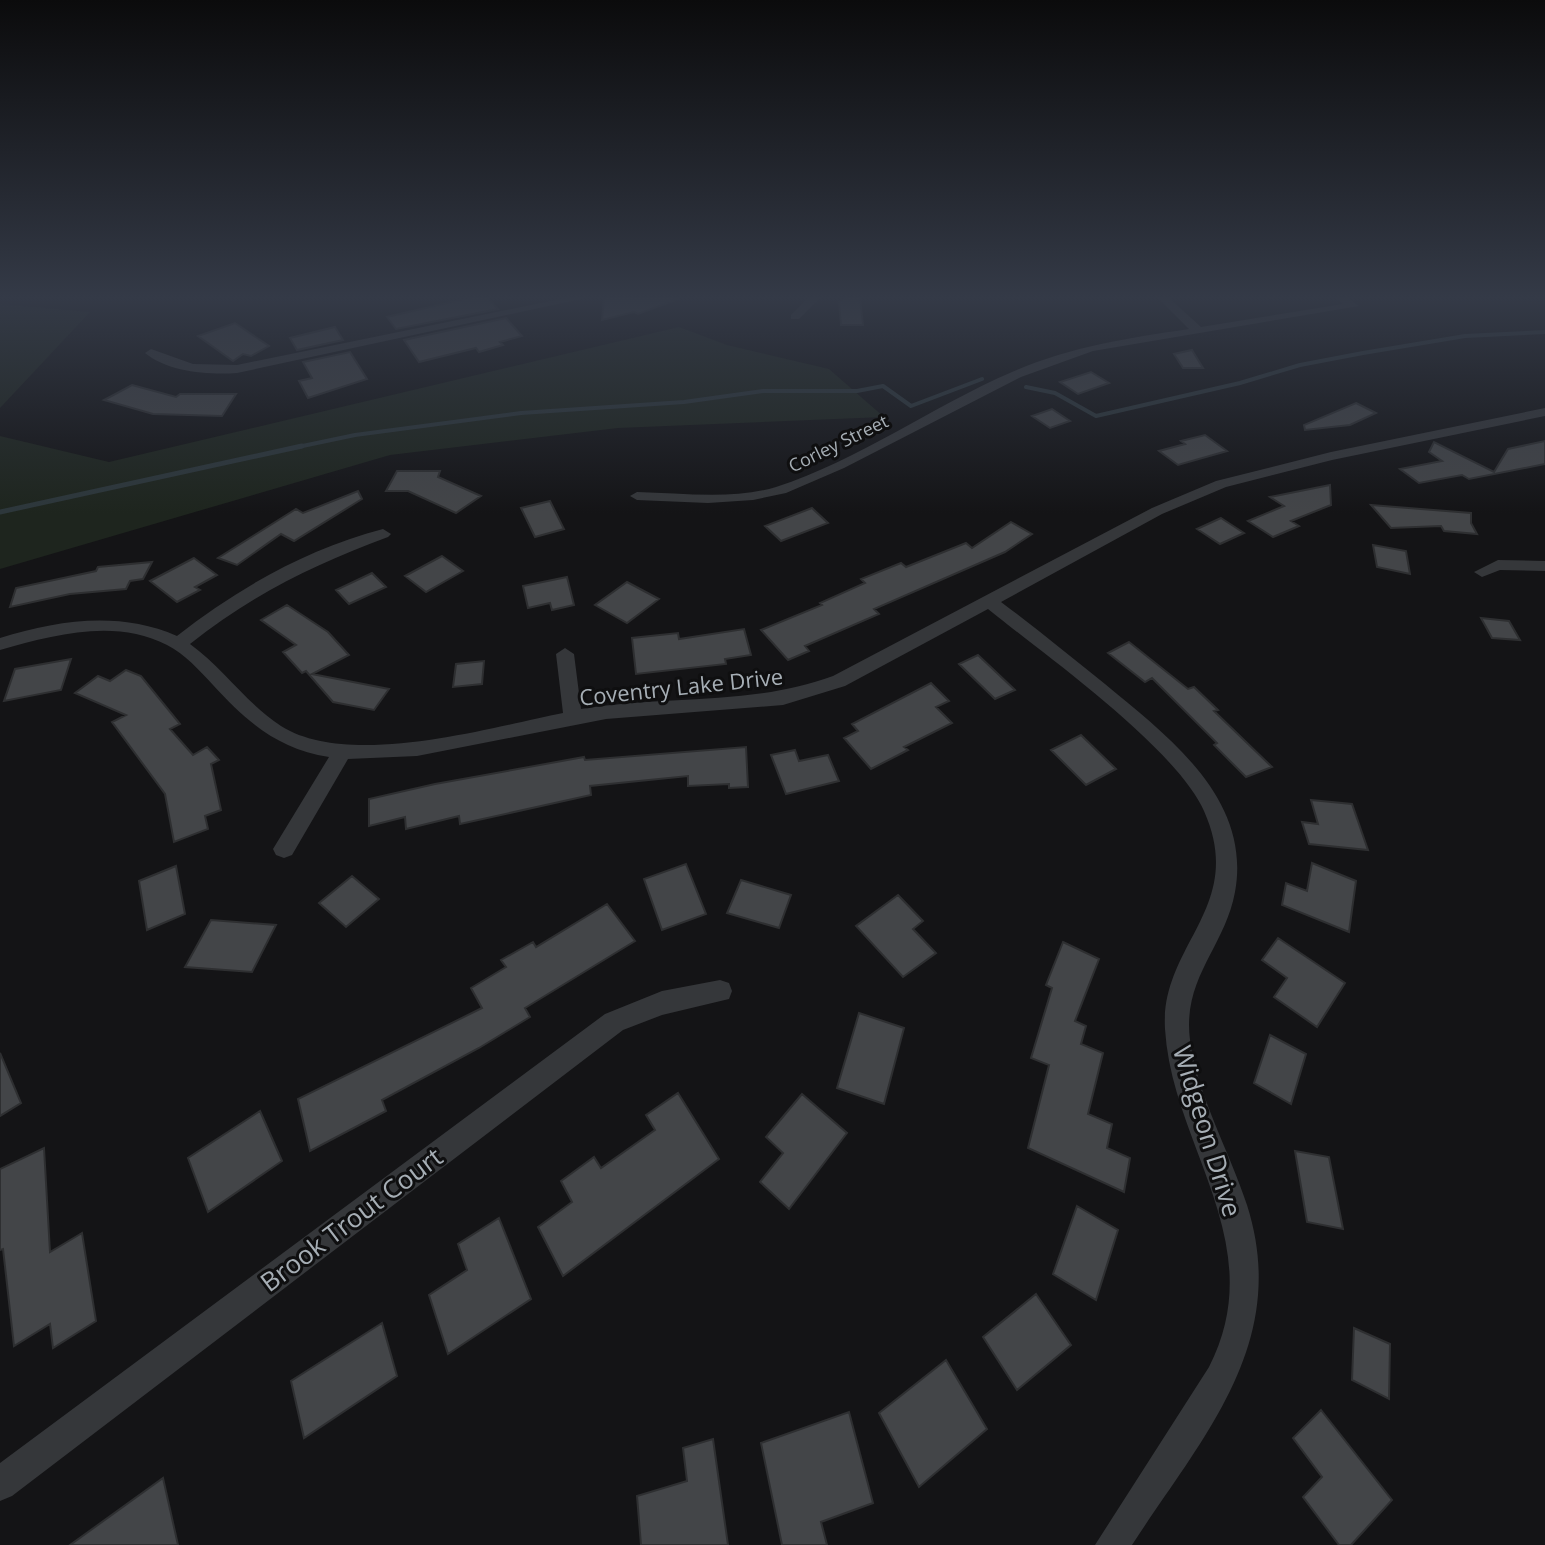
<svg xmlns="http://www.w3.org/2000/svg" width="1545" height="1545" font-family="'Open Sans',sans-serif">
<rect width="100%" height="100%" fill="#141416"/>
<path fill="#1e251e" d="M 0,304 L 90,312 L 0,408 Z
M 679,327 L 727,345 L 829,369 L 884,417 L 618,428 L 390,455 L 0,569 L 0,436 L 109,462 Z"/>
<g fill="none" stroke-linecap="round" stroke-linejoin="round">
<path stroke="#2d373b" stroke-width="4" d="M 1026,387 L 1055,393 L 1096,416 L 1240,383 L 1300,365 L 1363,353 L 1465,336 L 1545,332
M 293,448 L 355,435 L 521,413 L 684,402 L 763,391 L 857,391 L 883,386 L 911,406 L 982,379"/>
<path stroke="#2d373b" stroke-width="5" d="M 0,512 L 302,446"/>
</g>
<path fill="#434548" stroke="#2e2f31" stroke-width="2" d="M 473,297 L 487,297 L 498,309 L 396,329 L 387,317 Z
M 604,297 L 680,297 L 681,298 L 638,314 L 634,312 L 602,320 Z
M 846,297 L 860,297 L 863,325 L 841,325 L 839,302 Z
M 506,318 L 522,336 L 500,342 L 503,345 L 479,352 L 476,348 L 419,362 L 404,340 Z
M 235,323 L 269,346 L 251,356 L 243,354 L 233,361 L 198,336 Z
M 335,327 L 343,340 L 297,350 L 290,338 Z
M 1192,350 L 1203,368 L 1183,368 L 1174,354 Z
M 350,352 L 367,379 L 308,398 L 299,381 L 312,378 L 303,362 Z
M 1091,372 L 1109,383 L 1078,394 L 1060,382 Z
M 132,385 L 176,397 L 180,394 L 236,394 L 222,416 L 153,414 L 104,400 Z
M 1356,403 L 1376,413 L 1350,425 L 1305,430 L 1304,425 Z
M 1052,409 L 1070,421 L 1050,428 L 1032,416 Z
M 1205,435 L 1227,451 L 1178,465 L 1159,451 L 1185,444 L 1181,441 Z
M 1545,441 L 1545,464 L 1469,479 L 1462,475 L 1419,483 L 1400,469 L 1442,461 L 1429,452 L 1434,442 L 1494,472 L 1508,449 Z
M 397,471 L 440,471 L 438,477 L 481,496 L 456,513 L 408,491 L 386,491 Z
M 1330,485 L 1331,505 L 1291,521 L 1299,526 L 1273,537 L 1248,521 L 1284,506 L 1270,497 Z
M 358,491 L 362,499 L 294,541 L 281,534 L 237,565 L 218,558 L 296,509 L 303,513 Z
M 550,501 L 564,529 L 535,537 L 521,508 Z
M 1371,505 L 1471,513 L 1471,523 L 1477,534 L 1444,531 L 1441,526 L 1391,528 Z
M 812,508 L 828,523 L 781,541 L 765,526 Z
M 1221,518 L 1244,533 L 1220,544 L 1197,529 Z
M 1011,522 L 1032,534 L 1005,552 L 874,609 L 879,614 L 805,646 L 809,651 L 788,660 L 761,630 L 822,605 L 820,603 L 865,583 L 861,579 L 901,563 L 906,567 L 966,543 L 972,548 Z
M 1373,545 L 1406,551 L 1410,574 L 1377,567 Z
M 442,556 L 463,571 L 426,592 L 405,576 Z
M 194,558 L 217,575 L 195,587 L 200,590 L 177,602 L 150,581 Z
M 152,562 L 143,579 L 130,581 L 126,589 L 70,594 L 10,607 L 16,588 L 96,571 L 98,567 Z
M 372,573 L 386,587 L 349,604 L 336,590 Z
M 567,577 L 574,605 L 552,610 L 550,603 L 528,608 L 523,586 Z
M 627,582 L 659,599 L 627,623 L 595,605 Z
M 287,605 L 328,632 L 349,655 L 312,674 L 389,689 L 374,710 L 333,702 L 306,671 L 302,673 L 283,652 L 296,645 L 261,620 Z
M 1481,618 L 1509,621 L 1520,640 L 1492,638 Z
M 744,629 L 751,655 L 725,659 L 726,664 L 636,674 L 632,638 L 678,633 L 679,639 Z
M 1129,642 L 1188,689 L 1194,687 L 1218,710 L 1214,711 L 1272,767 L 1246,777 L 1214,745 L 1217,743 L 1152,678 L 1145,682 L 1108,653 Z
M 978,655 L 1015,690 L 995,699 L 959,664 Z
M 71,659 L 61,690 L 4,701 L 15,669 Z
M 484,661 L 482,684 L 453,687 L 456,664 Z
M 126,670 L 141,676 L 180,724 L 170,729 L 193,755 L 207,747 L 219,760 L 211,764 L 221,810 L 205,816 L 208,829 L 174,842 L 165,794 L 112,722 L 126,715 L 75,693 L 98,676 L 110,681 Z
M 931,683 L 949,701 L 936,707 L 952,723 L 904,747 L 908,750 L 871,769 L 844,738 L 858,731 L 852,724 Z
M 1081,735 L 1116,769 L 1086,785 L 1051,750 Z
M 746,747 L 748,787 L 729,788 L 729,784 L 688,786 L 688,776 L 590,786 L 591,795 L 460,824 L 459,816 L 406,829 L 405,817 L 369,826 L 369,799 L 435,784 L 584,757 L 585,760 Z
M 795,750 L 799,761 L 828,755 L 839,781 L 786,794 L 771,755 Z
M 1311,800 L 1352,804 L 1368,850 L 1309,844 L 1302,822 L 1318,824 Z
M 1312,863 L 1356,881 L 1349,932 L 1282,905 L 1286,883 L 1307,891 Z
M 686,864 L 706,914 L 662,930 L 644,879 Z
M 176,866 L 185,914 L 147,930 L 139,881 Z
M 352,876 L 379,899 L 346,927 L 319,903 Z
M 741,880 L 791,895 L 779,928 L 727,913 Z
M 898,895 L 923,921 L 913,929 L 936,953 L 903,977 L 856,926 Z
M 607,904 L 635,941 L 525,1008 L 530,1017 L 479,1048 L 382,1100 L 386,1111 L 310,1151 L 298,1099 L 482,1008 L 471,988 L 506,967 L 501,960 L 533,942 L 536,947 Z
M 211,920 L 276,925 L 252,972 L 185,967 Z
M 1278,938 L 1345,983 L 1317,1027 L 1274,997 L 1287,978 L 1262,960 Z
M 1063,942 L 1099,959 L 1075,1021 L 1086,1026 L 1081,1044 L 1103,1053 L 1088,1114 L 1112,1124 L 1107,1148 L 1130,1158 L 1124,1192 L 1028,1148 L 1049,1065 L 1031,1058 L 1052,988 L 1046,985 Z
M 859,1013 L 904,1028 L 884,1104 L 837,1088 Z
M 1270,1035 L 1306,1054 L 1291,1104 L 1254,1083 Z
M 0,1053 L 21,1103 L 0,1116 Z
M 678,1093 L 719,1159 L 563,1276 L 538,1227 L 572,1202 L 561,1181 L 594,1157 L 601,1168 L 655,1130 L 646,1115 Z
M 802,1094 L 847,1133 L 789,1209 L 760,1182 L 783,1153 L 766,1137 Z
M 260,1111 L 282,1161 L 208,1212 L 188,1158 Z
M 44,1148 L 50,1252 L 82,1233 L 96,1321 L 53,1348 L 50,1324 L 14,1346 L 3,1249 L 0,1250 L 0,1169 Z
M 1295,1151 L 1329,1157 L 1343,1229 L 1307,1222 Z
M 1077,1206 L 1118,1230 L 1096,1300 L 1053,1274 Z
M 499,1218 L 531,1299 L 448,1354 L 429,1295 L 467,1270 L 458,1244 Z
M 1036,1294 L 1071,1345 L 1017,1390 L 983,1337 Z
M 382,1323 L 397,1376 L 304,1438 L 291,1381 Z
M 1354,1328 L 1390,1344 L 1389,1399 L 1352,1380 Z
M 946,1360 L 987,1429 L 919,1487 L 879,1413 Z
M 1321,1410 L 1392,1500 L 1351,1545 L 1339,1545 L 1303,1497 L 1322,1477 L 1293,1438 Z
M 849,1412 L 873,1503 L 821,1522 L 827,1545 L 782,1545 L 761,1443 Z
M 713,1439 L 728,1545 L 641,1545 L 637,1496 L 687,1481 L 683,1448 Z
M 163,1478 L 178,1545 L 70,1545 Z"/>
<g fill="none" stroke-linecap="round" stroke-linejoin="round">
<path fill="#35373a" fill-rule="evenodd" d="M 570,297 L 590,297 L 237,373 C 208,375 168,372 145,353 L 151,349 L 193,364 L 237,365 Z
M 809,297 L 821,297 L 799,319 L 791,319 L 791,315 Z
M 1157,297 L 1168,297 L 1201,327 L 1343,304 L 1335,297 L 1347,297 L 1359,306 L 1093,351 L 1021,377 L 844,468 L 786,493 L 753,500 L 708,503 L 637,500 L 630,496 L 637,492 C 682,493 733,500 776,487 C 859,460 933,406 1012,372 C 1069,347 1128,338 1189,329 Z
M 1545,408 L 1545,416 L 1332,460 L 1226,487 L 1162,514 L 1001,602 C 1036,628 1070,656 1105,684 C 1169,737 1252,799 1235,892 C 1225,947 1182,978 1190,1040 C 1198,1097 1229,1150 1247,1205 C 1291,1343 1202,1437 1132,1545 L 1095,1545 L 1209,1367 C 1272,1243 1172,1147 1165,1029 C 1160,944 1247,908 1204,811 C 1177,750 1052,660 998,617 L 988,609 L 845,686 L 783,705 L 606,719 L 417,756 L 348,759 L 292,855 L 284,858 L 276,855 L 273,849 L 329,757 C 278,749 247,722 213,685 C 199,670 185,654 167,645 C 115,618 53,635 0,650 L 0,638 C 59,620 119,611 177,636 C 238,588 307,549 383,529 L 391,534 L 388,537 C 315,564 251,595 190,644 C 223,668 246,703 281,726 C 349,769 488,728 563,713 L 556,654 L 565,648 L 574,654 L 581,709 C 665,695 752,706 833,676 L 1152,508 L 1216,481 L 1331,452 Z
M 1498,560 L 1545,561 L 1545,571 L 1500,570 L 1482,577 L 1474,572 Z
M 720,980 L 729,983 L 732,991 L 729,999 L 662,1015 L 623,1030 L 12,1496 L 0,1501 L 0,1463 L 605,1014 L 662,991 Z"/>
</g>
<linearGradient id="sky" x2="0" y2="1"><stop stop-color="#0b0b0c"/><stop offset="0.58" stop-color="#343a47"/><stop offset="1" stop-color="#343a47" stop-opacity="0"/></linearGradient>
<rect width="1545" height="513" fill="url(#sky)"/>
<g text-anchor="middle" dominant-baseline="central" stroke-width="6" stroke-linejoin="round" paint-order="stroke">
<g font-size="18" fill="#a6aeb5" stroke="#0f0f10">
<text transform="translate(838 443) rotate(-26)">Corley Street</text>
</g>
<g font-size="22" fill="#a6aeb5" stroke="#0f0f10">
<text transform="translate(681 686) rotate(-6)">Coventry Lake Drive</text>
</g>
<g font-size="26" fill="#a6aeb5" stroke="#0f0f10">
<text transform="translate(1208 1131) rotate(73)">Widgeon Drive</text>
<text transform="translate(351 1219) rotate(-37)">Brook Trout Court</text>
</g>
</g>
</svg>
